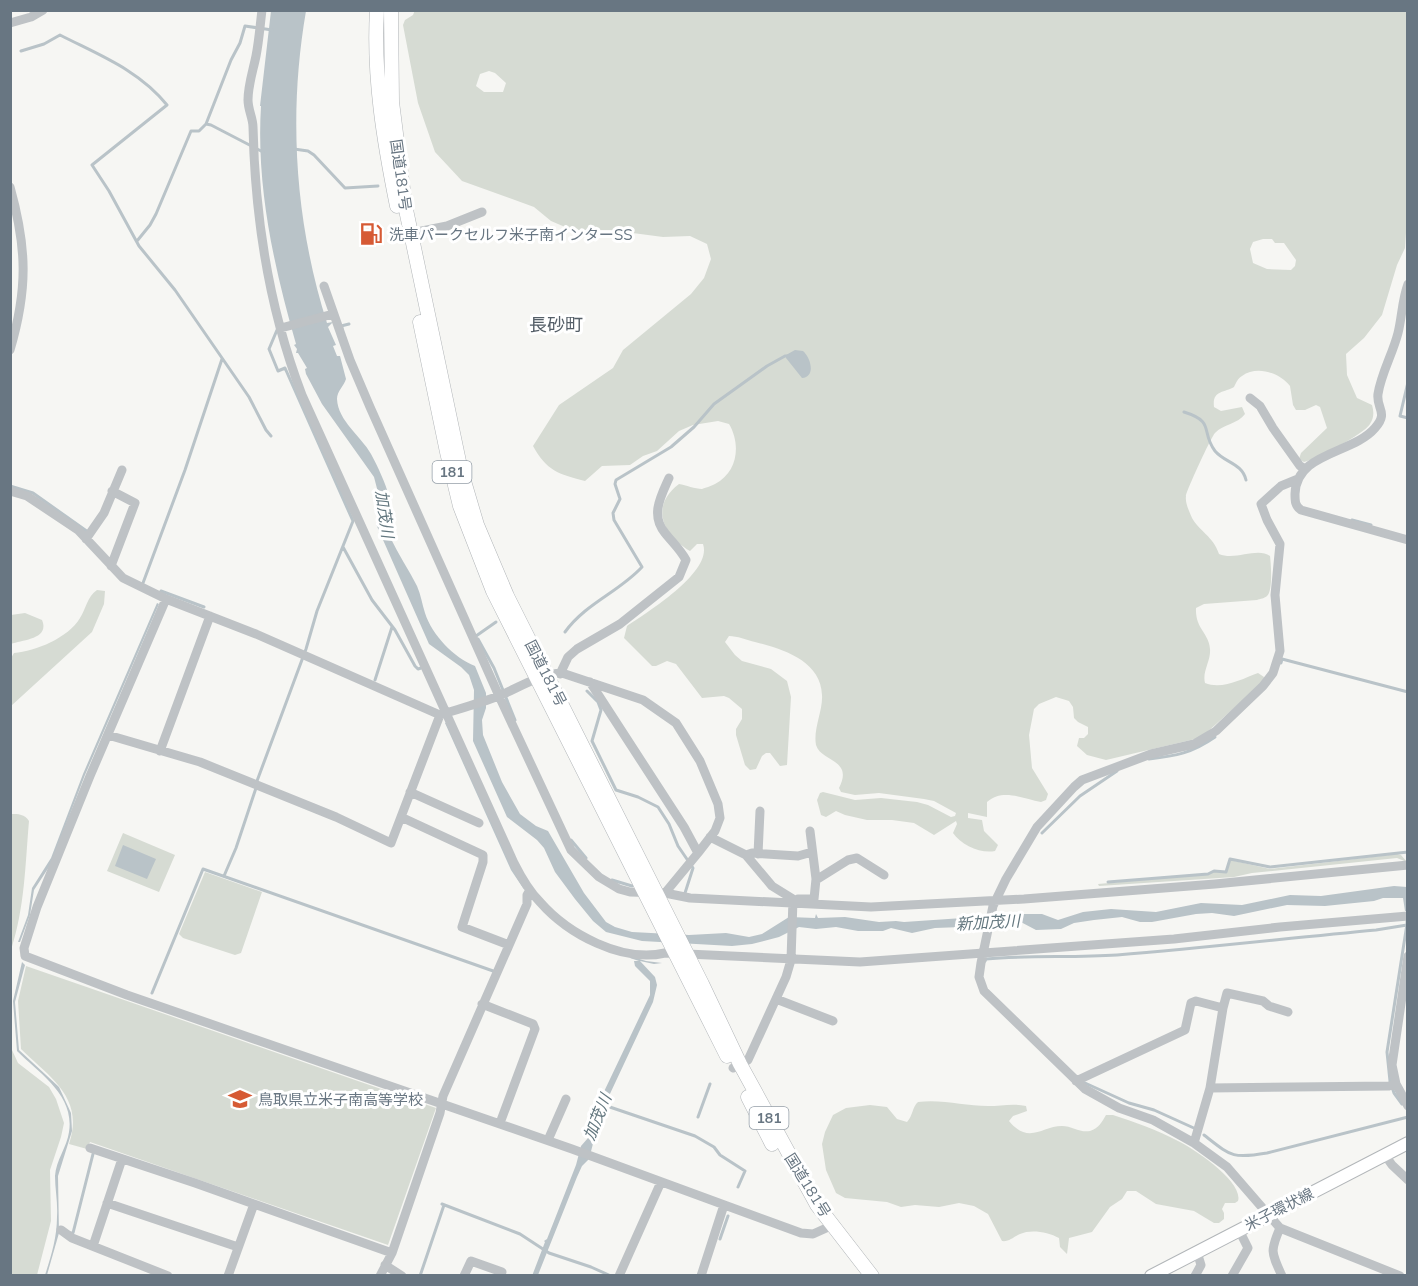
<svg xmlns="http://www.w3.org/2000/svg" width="1418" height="1286" font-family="Mulish,'Noto Sans JP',sans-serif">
<rect width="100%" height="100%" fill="#f6f6f3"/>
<path fill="#d6dbd3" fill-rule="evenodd" d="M 415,10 L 1407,11 L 1408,203 L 1405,248 L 1397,265 L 1382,315 L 1364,338 L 1346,354 L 1347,375 L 1357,398 L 1372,405 C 1374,412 1374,418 1370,424 C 1364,434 1316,459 1304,462 L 1299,459 L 1301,453 L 1327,428 L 1320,407 L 1316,405 L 1305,410 L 1296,410 L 1293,405 L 1290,386 C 1280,373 1257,365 1242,376 C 1238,378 1236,383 1234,387 C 1224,393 1212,390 1214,407 L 1221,411 L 1242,407 L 1245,414 C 1238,424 1223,424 1215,433 C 1211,437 1186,492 1186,496 C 1185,503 1189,511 1192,518 C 1199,531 1213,536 1219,554 C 1235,561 1257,547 1270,556 C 1271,564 1273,591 1267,596 C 1265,598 1260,599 1257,600 L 1204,604 L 1196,608 C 1195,629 1209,633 1210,649 C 1211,661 1202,671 1205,683 C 1222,690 1242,679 1258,673 L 1264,677 L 1263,682 L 1205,734 L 1195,739 L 1106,760 L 1087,755 L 1077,746 L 1079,738 L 1084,738 L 1088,734 L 1088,727 L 1078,722 L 1074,718 L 1073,707 L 1069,701 L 1056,697 L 1039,704 L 1034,709 L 1029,735 L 1032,768 L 1048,794 L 1046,800 L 1041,802 C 1023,799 1003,788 987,802 L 987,817 L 968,813 L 968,818 L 982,820 L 984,831 L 998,845 L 995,851 C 981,854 961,845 953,833 L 957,824 L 956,821 L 934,835 L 914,823 L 892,820 L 867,820 L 845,815 L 836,811 L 826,817 L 821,815 L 817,800 L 820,793 L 823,792 L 855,800 L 881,798 L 917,802 L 928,805 L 951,817 L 955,816 L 956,813 L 934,801 L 924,799 L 879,793 L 855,795 L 841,792 L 839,788 C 854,759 821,762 816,745 C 813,729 823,711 822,695 C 821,661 783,649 755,642 C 747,640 737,636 729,636 L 725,642 L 735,655 L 742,661 L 771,669 L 787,681 L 791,697 L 787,765 L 780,766 L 770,753 L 766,753 L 762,756 L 756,769 L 750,770 L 745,765 L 736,735 L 736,729 L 742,719 L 742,709 L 729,698 L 724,696 L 702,698 L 676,664 L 667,661 L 656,666 L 652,666 L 624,638 L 627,626 C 646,613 713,572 703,544 L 697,544 L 690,551 C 662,534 650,506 679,484 C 686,485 695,489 702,489 C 705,488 711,486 715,484 C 738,472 741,444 729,424 L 718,421 L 693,425 L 679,431 L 657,451 L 643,456 L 630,465 L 602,466 L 585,481 C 558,474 547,471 533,446 L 559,405 L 613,368 L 623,350 L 691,294 L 704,278 L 711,259 L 707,244 L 690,236 L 663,237 L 610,230 L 572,230 L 551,221 L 534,207 L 462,181 L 435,152 L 418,103 L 403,25 L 405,20 L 413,15 ZM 489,71 L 495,73 L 506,83 L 503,92 L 484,92 L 476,86 L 480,74 ZM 1263,239 L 1272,239 L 1275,243 L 1284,243 L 1296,260 L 1295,266 L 1291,270 L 1267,269 L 1253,263 L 1250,249 L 1253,242 Z
M 97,590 L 105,591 L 104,604 L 92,632 L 11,706 L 11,658 L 14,653 C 36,651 68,638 80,618 C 86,609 87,597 97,590 Z
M 25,613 L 42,620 C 50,639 23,640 11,644 L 11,615 Z
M 11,814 C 18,814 25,814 29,821 C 25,867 25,906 11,950 Z
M 123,833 L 175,855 L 159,892 L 107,871 Z
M 1397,854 L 1401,855 L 1407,862 L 1397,858 L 1252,873 L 1234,877 L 1099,886 L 1098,884 L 1208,874 L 1215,871 L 1226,873 L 1230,860 L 1270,869 Z
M 205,872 L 262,892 L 241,953 L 235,955 L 183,938 L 179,934 Z
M 26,966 L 436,1108 L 388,1245 L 90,1142 L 87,1149 L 69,1144 C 85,1097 49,1077 21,1049 L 18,1001 Z
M 10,1032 L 12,1050 L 18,1063 L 49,1087 L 56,1099 L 64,1123 L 61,1137 L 50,1170 L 51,1221 L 37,1275 L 11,1275 Z
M 918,1102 C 942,1099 965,1106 988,1106 C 1001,1106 1013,1103 1026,1106 L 1027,1111 L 1013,1116 L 1009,1121 C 1029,1145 1042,1126 1062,1126 C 1072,1126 1080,1133 1090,1131 C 1099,1128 1102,1122 1106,1115 L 1113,1115 C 1135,1122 1157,1130 1178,1141 C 1193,1148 1244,1182 1238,1201 L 1235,1203 L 1225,1203 L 1222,1209 L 1224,1213 L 1224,1219 L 1219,1223 L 1214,1223 L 1194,1211 L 1156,1204 L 1136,1191 L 1127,1191 L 1122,1199 L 1110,1207 L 1092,1232 L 1069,1238 L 1067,1254 L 1060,1247 L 1059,1238 C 1048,1232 1031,1229 1020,1234 C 1013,1237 1009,1242 1002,1241 L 988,1214 L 974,1206 L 959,1203 L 939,1207 L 915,1205 L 901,1207 L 887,1202 L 845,1198 L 836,1193 L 826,1170 L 822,1144 L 825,1132 L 833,1115 L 846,1108 L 870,1105 L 887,1107 L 897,1119 L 907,1122 C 913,1116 912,1107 918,1102 Z"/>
<path fill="#b9c3c8" d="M 271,11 L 306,11 C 288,115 295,222 327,323 L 333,322 L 328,327 L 336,345 L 333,346 L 337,356 L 340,356 L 346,379 C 344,386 337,391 337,399 C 338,421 361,436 371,454 C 378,467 385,482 389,496 C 394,511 387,523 390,537 C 398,554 409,570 417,586 C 421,595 422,604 425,613 C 432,635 454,658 475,666 L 486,693 L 486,708 L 482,720 L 483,735 L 502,782 L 520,814 L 536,826 L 548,831 L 584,893 L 606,922 L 615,927 L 632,932 L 689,935 L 726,933 L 749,937 L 762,934 L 789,917 L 815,918 L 816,914 L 818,918 L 845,917 L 879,922 L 896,921 L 904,922 L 1020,914 L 1042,914 L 1058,920 L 1083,912 L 1111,909 L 1156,912 L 1201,903 L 1242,905 L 1290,895 L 1321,896 L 1394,886 L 1407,887 L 1407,911 L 1405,911 L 1403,898 L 1383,898 L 1374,901 L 1325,906 L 1287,905 L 1234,916 L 1212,913 L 1196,914 L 1152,922 L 1140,922 L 1122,917 L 1094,920 L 1074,923 L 1061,929 L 1036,930 L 1015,919 L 979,922 L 962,927 L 935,928 L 912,933 L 891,928 L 883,931 L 858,931 L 836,927 L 816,929 L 799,927 L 779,937 L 752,944 L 732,946 L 642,941 L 606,932 L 593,921 L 575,899 L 555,872 L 544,848 L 537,840 L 507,817 L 473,741 L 474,690 L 469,675 L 461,667 L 429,644 L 376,524 L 381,504 L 374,477 L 322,404 L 306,374 L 305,369 L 307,368 L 298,353 L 296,353 L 297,349 L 294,345 L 296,344 C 274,267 256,187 261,106 L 260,106 Z
M 795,350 L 803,351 C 811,358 816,377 802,378 L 786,358 L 786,355 Z
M 157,603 L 159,604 L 85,775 L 51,864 L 34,890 L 30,915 L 20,942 L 18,942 L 28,915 L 32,888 L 51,858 L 83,774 Z
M 447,722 L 525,891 L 511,870 L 445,723 Z
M 123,845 L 156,859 L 147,879 L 115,866 Z
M 630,956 L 646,961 L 662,963 L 654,964 L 640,961 L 655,977 L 657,985 L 653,1002 L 601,1113 L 589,1159 L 582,1166 L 577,1177 L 538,1275 L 532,1276 L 545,1242 L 544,1241 L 547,1239 L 576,1165 L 581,1146 L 588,1138 L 600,1100 L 650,995 L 650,981 L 635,966 L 634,961 L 639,961 L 630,958 Z
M 22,962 L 25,965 L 15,1002 L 19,1050 L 59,1087 L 71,1113 L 72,1131 L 58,1176 L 59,1233 L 47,1275 L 45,1275 C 51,1257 57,1237 57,1217 C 58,1203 55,1189 55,1176 C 56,1160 67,1147 69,1132 C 75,1095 39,1073 17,1051 L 13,1001 Z"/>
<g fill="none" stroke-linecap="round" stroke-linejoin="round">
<path stroke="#b9c3c8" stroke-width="3" d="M 21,51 L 44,44 L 60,35 C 99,55 139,70 167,105 L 92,165 L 109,191 L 139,246 L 175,290 L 249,397 L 266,430 L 271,436
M 206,124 L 231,60 L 240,43 L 245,26 L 272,30
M 294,149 L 308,151 L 314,155 L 345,188 L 378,186
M 137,241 L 150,225 L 156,214 L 191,131 L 199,131 L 206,124 L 211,125 L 263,152
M 342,328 L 341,326 L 349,324
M 1408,382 L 1400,416 L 1408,418
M 1184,412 C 1216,422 1200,431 1215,451 C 1225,463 1242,463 1246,480
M 10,486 L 33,493 L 88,532
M 1352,520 L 1371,525
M 343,547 L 372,600 L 395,630 L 415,666 L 418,669 L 421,668
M 143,583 L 185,470 L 222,359
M 161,591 L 204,607
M 565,632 C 586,603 619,592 642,567 L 614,520 L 613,513 L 620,499 L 615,484 L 616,480 L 671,447 L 694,427 L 714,404 L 767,366 L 785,356 L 789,356
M 476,636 L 496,622
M 478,639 L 494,668 L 515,720
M 1281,663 L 1282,659 L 1408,692
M 375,680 L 392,627
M 587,691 L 598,702 L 601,710 L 592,741 L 616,790 L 638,797 L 658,807 L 669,824 L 678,846 L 693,868 L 685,893
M 1149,759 C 1176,756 1192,753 1215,737
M 257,781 L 306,649 L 317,611 L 353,521 L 285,368 L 278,371 L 269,349 L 277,330
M 1042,833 L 1080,796 L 1117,771
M 571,840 L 586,858
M 224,876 L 236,848 L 256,788
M 612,880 L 632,886
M 1108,882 L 1208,874 L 1214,871 L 1226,872 L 1230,859 L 1270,867 L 1408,852
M 985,961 L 986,959 C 1029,955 1073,958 1117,955 C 1204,948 1290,938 1376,930 L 1407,925
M 152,993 L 203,869 L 496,972
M 1085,1083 L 1129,1103 L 1154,1110 L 1196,1129
M 601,1104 L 695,1136 L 714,1147 L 720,1155 L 745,1171 L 738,1187
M 1402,1104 L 1394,1093 L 1390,1081 L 1387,1052 L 1407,924 L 1407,917
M 698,1117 L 710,1084
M 1204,1135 C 1231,1156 1232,1159 1267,1153 L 1408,1117
M 442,1204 L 520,1234 L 549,1253 L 591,1267 L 611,1276
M 70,1233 L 73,1233 L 93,1154
M 720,1239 L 728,1216
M 420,1276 L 444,1205"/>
<g stroke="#b2b6b9" stroke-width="14">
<path id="major" d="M 1151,1276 L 1408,1143"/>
</g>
<g stroke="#b1b5b8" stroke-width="15">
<path id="highway" d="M 377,10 C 373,76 384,142 397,206
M 391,10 L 392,102 L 405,205 L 461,471 L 477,525 L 507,596 L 702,984 L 740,1064 L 817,1205 L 872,1276
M 420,322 L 447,452 L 460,506 L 493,591 L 727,1056
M 748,1097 L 772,1144"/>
</g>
<path stroke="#bec2c5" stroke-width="9" d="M 262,10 C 260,26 259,41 256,56 C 253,71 248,85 248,100 C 248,110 253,118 253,127 C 255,219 269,309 302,395 L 514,863 C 521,877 529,891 540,902 C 568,934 622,963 665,953 L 860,962 L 1174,939 L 1280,927 L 1408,916
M 10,23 L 31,17 L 43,10
M 10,187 C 27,248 28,289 10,350
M 402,235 L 447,226 L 482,212
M 1408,284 C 1402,300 1402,317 1398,333 C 1393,353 1381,374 1378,394 C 1376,409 1389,412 1375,428 C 1353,454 1296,452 1295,494 C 1295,501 1295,506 1301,510 L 1408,540
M 324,286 L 350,360 L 370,407 L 499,696 L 571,850 L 599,877 L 619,889 L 630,892 L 665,893 L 690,898 L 871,907 L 1024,899 L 1215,884 L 1408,865
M 281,328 L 333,314
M 1250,398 L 1260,406 L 1273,428 L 1300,466 L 1304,468
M 1298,479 L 1281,486 L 1261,504 L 1267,520 L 1280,544 L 1275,595 L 1280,651 L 1273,673 L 1263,686 L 1216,731 L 1194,744 L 1151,754 L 1082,780 L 1074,787 L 1037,827 L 1006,879 L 993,906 L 981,963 L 979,977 L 984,991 L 1085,1089 L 1119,1108 L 1153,1120 L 1194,1143 L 1227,1167 L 1280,1228 L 1400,1276
M 10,491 L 27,496 L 78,530 L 123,578 L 166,599 L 256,634 L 440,715 C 459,709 480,703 499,696 C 520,687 539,674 562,673 L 643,700 L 676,723 L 700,761 L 718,804 L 720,818 L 715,831 L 698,853 L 665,893
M 86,539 L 104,513 L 122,470
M 111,566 L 135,503 L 112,491
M 166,599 L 90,776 L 37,907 L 24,948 L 25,956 L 127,995 L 572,1149 L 801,1233 L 813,1234 L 833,1225
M 560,674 L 568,657 L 577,649 L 620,624 L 679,577 L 686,560 C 680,549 672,542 665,533 C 650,515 661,496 669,478
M 590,682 L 684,827 L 698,853
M 108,735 L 200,762 L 336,817 L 391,843 L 440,715
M 160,751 L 210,616
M 410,792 L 479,823
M 401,817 L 483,855 L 483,862 L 462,927 L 509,945
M 710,837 L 746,855 L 772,886 L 793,899 L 791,960 L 786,977 L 748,1060 L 733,1068
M 758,854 L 760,811
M 746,855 L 752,853 L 798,856 L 812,852
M 816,880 L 848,860 L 857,858 L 884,875
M 798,899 L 814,899 L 816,879 L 810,831
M 776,999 L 833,1021
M 482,1004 L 533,1024 L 535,1029 L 500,1123
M 1076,1081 L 1185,1030 L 1191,1003 L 1196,1001 L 1223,1008 L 1227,993 L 1263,1001 L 1269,1006 L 1288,1012
M 1396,1084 L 1392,1065 L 1408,956
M 1210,1088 L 1389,1086 L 1396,1084 L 1408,1106
M 548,1140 L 566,1099
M 1194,1143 L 1210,1088 L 1223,1008
M 90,1148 L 195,1183 L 392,1253
M 1385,1155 L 1392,1165 L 1408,1180
M 107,1203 L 238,1247
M 1280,1228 C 1270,1251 1271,1252 1282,1276
M 61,1230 L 72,1238 L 168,1276
M 93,1246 L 122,1159
M 385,1265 L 402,1276
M 228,1276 L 254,1204
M 380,1276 L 392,1253 L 440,1113 L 443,1096 L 527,904 L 527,895 L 530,890
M 464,1276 L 471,1261 L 502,1272
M 619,1276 L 661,1182
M 701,1276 L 724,1205
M 1195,1276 L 1201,1265 L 1197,1252
M 1232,1276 L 1248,1248 L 1239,1230"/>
<use href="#major" stroke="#fff" stroke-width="12"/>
<use href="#highway" stroke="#fff" stroke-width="14"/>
</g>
<defs>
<g id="fuel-bare" transform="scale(1.8)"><path d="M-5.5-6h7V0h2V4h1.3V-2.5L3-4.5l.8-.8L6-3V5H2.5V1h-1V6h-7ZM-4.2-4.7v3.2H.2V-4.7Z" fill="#d65a34" stroke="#fff" stroke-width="2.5" paint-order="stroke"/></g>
<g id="school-bare" transform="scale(1.8)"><path d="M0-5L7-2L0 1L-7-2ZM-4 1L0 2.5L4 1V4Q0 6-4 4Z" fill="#d65a34" stroke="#fff" stroke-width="2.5" paint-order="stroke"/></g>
</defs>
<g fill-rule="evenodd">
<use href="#fuel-bare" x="371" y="234"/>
<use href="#school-bare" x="240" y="1099"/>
</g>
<g text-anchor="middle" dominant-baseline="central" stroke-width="6" stroke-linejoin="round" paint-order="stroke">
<g fill="#fff" stroke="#959fa8" stroke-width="1.5">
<rect x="432.5" y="461" width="39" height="22" rx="4.5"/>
<rect x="749.5" y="1107" width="39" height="22" rx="4.5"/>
</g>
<g font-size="14" font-weight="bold" fill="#687682">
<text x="452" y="472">181</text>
<text x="769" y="1118">181</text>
</g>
<g font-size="15" fill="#687682" stroke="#fff">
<text transform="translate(401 175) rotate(82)">国道181号</text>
<text transform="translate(546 673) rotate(63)">国道181号</text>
<text transform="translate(808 1185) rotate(58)">国道181号</text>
<text transform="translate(1279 1209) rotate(-27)">米子環状線</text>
</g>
<g font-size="15" fill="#687682" stroke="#fff" text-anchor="start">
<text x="389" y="234">洗車パークセルフ米子南インターSS</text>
<text x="258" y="1099">鳥取県立米子南高等学校</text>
</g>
<g font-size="16" font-style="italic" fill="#63777f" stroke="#fff">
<text transform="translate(385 514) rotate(82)">加茂川</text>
<text transform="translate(988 922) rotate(-3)">新加茂川</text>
<text transform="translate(597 1117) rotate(-68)">加茂川</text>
</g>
<g font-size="18" fill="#555f68" stroke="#fff">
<text x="556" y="324">長砂町</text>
</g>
</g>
<rect width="1418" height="1286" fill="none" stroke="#687682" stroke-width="24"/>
</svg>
